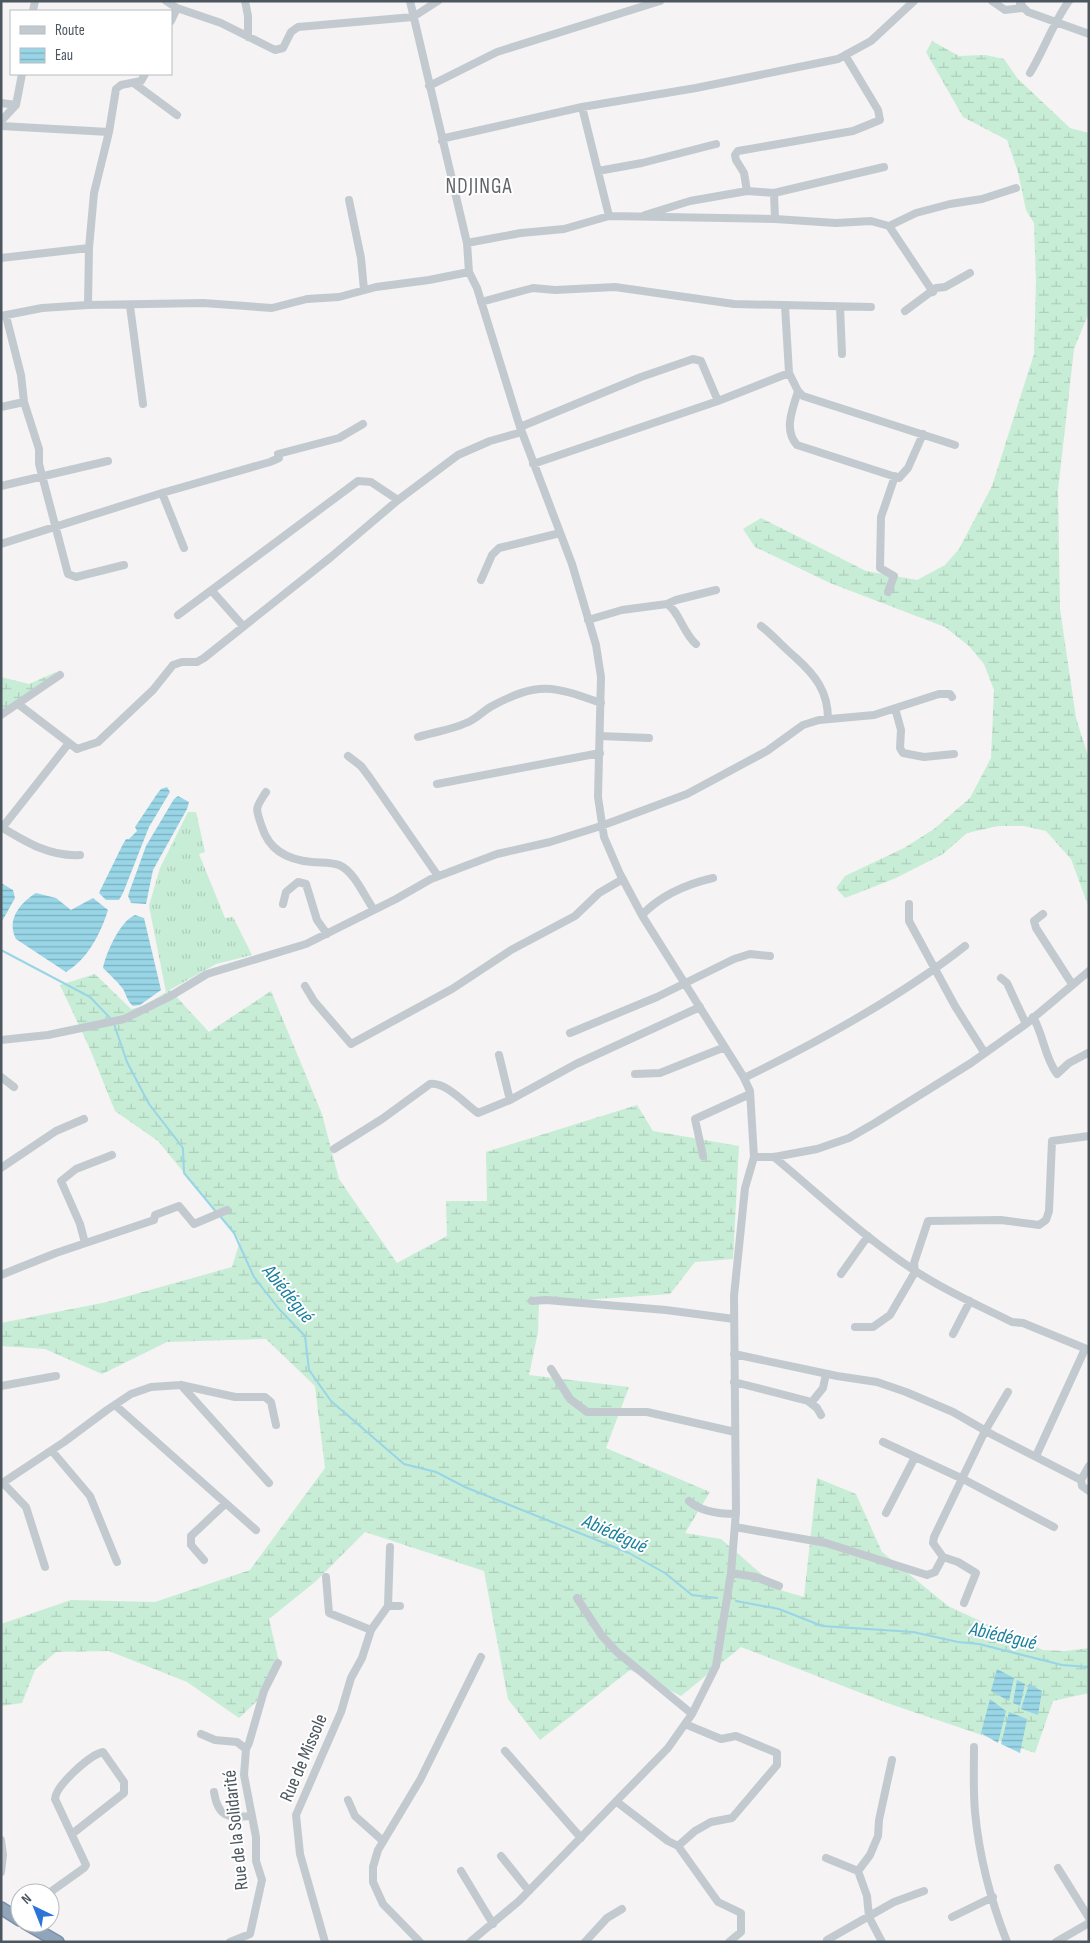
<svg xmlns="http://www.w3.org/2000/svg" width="1090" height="1943" font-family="'Sofia Sans Condensed',sans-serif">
<defs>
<pattern id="grass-tufts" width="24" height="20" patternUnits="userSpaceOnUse" patternTransform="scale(1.25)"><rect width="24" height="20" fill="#c7edd6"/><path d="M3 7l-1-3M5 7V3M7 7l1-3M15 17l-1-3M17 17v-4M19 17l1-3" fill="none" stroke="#adcdba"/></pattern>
<pattern id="wetland-marsh" width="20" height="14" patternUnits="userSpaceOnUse" patternTransform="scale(1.25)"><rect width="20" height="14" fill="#c7edd6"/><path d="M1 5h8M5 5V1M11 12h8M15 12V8" fill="none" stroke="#adcdba"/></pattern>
<pattern id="water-rules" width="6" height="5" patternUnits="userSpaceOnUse" patternTransform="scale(1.25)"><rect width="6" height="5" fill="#98d5e6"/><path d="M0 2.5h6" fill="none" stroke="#7eb0be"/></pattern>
</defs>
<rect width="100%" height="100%" fill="#f5f3f3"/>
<path fill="url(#grass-tufts)" d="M 188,812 L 196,812 L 205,852 L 199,854 L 225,918 L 233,917 L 252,955 L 216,964 L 166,992 L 149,906 L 160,868 Z"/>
<path fill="url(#wetland-marsh)" d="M 932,41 L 959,56 L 985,55 L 1004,59 L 1018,79 L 1070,128 L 1089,133 L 1089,312 L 1074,349 L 1058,490 L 1060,609 L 1076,718 L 1089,759 L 1089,908 L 1071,859 L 1046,831 L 1024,826 L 998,826 L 967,833 L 943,854 L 896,878 L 845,898 L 836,888 L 845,876 L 904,848 L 934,829 L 970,798 L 991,758 L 994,690 L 984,664 L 969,646 L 945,627 L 830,583 L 755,547 L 743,529 L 761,518 L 866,571 L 917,580 L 945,565 L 959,549 L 992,486 L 1034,354 L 1036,282 L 1034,223 L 1026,210 L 1018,172 L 1007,140 L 963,117 L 926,52 Z
M 56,672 L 58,676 L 1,715 L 1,677 L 29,684 Z
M 95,974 L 131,1009 L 143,1006 L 170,990 L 209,1032 L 271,991 L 322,1114 L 339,1179 L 397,1263 L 447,1236 L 446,1201 L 487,1201 L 486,1152 L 637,1105 L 653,1131 L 739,1146 L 733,1259 L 695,1262 L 670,1294 L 539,1303 L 538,1332 L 529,1375 L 629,1387 L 606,1448 L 710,1492 L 685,1533 L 721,1539 L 780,1590 L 804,1597 L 817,1478 L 856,1494 L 882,1552 L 948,1606 L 1043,1650 L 1065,1651 L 1089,1648 L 1089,1693 L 1053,1701 L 1035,1753 L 890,1704 L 741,1647 L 681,1696 L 630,1670 L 540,1740 L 508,1699 L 484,1571 L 365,1532 L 315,1582 L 269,1619 L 279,1662 L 256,1702 L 239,1718 L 187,1682 L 109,1651 L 56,1652 L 35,1670 L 22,1703 L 1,1706 L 1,1624 L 71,1600 L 155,1602 L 250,1570 L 325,1468 L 315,1386 L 266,1339 L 167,1342 L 102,1374 L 45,1349 L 1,1346 L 1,1323 L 107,1302 L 232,1267 L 240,1241 L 158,1141 L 115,1111 L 90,1049 L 60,985 Z"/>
<path fill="url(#water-rules)" d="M 167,787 L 170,792 L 149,827 L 123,893 L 119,900 L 106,900 L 99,893 L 122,846 L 126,839 L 129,839 L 137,831 L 135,827 L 157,794 L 161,789 Z
M 178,796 L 189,802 L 187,809 L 153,870 L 146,904 L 131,903 L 128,896 L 130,890 L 146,846 L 174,799 Z
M 1,883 L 13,890 L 15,898 L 1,923 Z
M 36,893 L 56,898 L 71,910 L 93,898 L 108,910 C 101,933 87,960 66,972 L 16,939 C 6,920 20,903 36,893 Z
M 135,915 L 144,918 L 161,990 L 140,1005 L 133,1006 C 127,1001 127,996 123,989 C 117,981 110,975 103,968 C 106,953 120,921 135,915 Z
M 997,1669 L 1014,1678 L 1009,1701 L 991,1691 Z
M 1017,1680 L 1025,1684 L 1020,1706 L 1013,1703 Z
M 1029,1684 L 1042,1691 L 1038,1715 L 1021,1709 Z
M 990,1699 L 1006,1711 L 998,1743 L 981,1733 Z
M 1009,1712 L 1027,1719 L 1020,1753 L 1001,1744 Z"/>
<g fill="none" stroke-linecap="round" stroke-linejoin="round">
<path stroke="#98d5e6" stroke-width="2" d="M 1,950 L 90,997 L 112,1020
M 114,1024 L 127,1062 L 149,1104 L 183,1148 L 184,1173 L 217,1213
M 220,1216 L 234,1233 L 254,1277 L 279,1309 L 305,1336 L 309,1370 L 331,1401 L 404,1464 L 436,1472 L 465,1487 L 629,1553 L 665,1573 L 692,1595 L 717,1598
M 736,1601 L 779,1609 L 822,1626 L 913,1632 L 958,1642 L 979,1644 L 1062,1665 L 1089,1667"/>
<g stroke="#7b90a8" stroke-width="14">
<path id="highway" d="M 1,1908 L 20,1920
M 25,1923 L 58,1942"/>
</g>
<path stroke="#c2cad0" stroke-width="8" d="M 166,1 L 177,8 L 221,23 L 275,50 L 283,48 L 291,32 L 298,27 L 413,17 L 438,1
M 245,1 L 248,16 L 248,37
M 410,1 L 467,243 L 469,272 L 477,288 L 520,427 L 572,564 L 596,645 L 601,677 L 598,797 L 604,837 L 620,874 L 643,917 L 743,1076 L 750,1091 L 754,1157 L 745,1188 L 734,1296 L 736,1512 L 731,1573 L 716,1666 L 692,1714 L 668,1748 L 519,1901 L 470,1942
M 992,1 L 1005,10 L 1022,8
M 1022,1 L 1020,4 L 1028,12 L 1089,34
M 33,11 L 35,1
M 171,21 L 177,8
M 1030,73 C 1044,50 1053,23 1069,1
M 135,84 L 177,115
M 429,86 L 497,52 L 660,1
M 1,103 L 16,105
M 582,107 L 609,216
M 1,121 L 16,105 L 22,74
M 1,126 L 109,132
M 442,141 L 445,138 L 582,107 L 696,88 L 838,59 L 871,41 L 914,1
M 598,171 L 642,163 L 716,144
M 747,191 L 744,173 L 736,160 L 735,155 L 738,151 L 853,131 L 880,120 L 878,110 L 845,55
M 774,193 L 775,219
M 349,200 L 361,258 L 364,290
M 645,215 L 690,201 L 747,191 L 774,193 L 884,167
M 889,226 L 916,213 L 950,204 L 982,199 L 1016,188
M 467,243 L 521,233 L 564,229 L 609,216 L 775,219 L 836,223 L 871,221 L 889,226 L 933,292
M 1,258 L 89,248
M 481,302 L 533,288 L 555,290 L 615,287 L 734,304 L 871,307
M 88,305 L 89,248 L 94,193 L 109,132 L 116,89 L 121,85 L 141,81 L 145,74
M 130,306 L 143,404
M 785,306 L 789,373
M 840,307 L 842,354
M 905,311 L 936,288 L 945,287 L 970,273
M 1,316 L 42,308 L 88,305 L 203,303 L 272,308 L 307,299 L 339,297 L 376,287 L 429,280 L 469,272
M 798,391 C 793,409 783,429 797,445 L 899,478 L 908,468 L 923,434
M 24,402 L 39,449 L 39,464 L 68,574 L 76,577 L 124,565
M 1,407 L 24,402 L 21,375 L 6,316
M 520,427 L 641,377 L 693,359 L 701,361 L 718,401
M 533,464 L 718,401 L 789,373 L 798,391 L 803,396 L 955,445
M 1,486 L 108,461
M 162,493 L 184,548
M 1,544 L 162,493 L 270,462 L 279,458 L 278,454 L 339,438 L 363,424
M 481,580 L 492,555 L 499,548 L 560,533
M 212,591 L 243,626
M 888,592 L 894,576 L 880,568 L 881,517 L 895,476
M 667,604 C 679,611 683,633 696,644
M 178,615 L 358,481 L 371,482 L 398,500
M 588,620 L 622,610 L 667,604 L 676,600 L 716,590
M 761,626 C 774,636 783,647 795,657 C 815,675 828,691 828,719
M 18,704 L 77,749 L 98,742 L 153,690 L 173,665 L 182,662 L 197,662 L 204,658 L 331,557 L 398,500 L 458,455 L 490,441 L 522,432
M 895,708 L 901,730 L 900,748 L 903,753 L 924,757 L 954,754
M 1,715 L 60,675
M 600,736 L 649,738
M 418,737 C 434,732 451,730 466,723 C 475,720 483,711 492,706 C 539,681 553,686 601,703
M 348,756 L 361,766 L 370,778 L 438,876
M 437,784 L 600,753
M 266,792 C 255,809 255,807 262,827 C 269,850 288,860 312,862 C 321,863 330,862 339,865 C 355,872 364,896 374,910
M 1,827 C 26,842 50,857 80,855
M 2,828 L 69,743
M 283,904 L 286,892 L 298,882 L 306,884 L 317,920 L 327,934
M 909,904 L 909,921 L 955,1006 L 984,1052
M 1043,914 L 1034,921 L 1036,928 L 1072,984
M 642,915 C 661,895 687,884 713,878
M 1001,978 L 1007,983 L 1026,1024
M 305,986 L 314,1001 L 351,1044 L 452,989 L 511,950 L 575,916 L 599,893 L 623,879
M 1033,1017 C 1044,1036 1044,1056 1057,1074 L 1069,1063 L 1088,1053
M 570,1033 L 657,997 L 734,959 L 750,954 L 770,956
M 1,1040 L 48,1035 L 124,1019 L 169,997 L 207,974 L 306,944 L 396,899 L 431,879 L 497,854 L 550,842 L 601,826 L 687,794 L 767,751 L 803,725 L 819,720 L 874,715 L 939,694 L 950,694 L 952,697
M 499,1055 L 510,1100
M 635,1074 L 660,1073 L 725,1047
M 1,1077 L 14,1087
M 744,1078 C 820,1041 899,998 965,946
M 334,1149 L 382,1119 L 430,1084 C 446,1082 464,1103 478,1113 L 510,1100 L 576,1064 L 700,1007
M 703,1156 L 695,1119 L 750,1094
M 754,1157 L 774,1157 L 817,1149 L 849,1138 L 875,1123 L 971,1063 L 1026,1024 L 1089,971
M 774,1157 C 821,1196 866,1239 917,1272 C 947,1292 980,1306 1012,1322 L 1023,1323 L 1089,1350
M 1,1168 L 56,1131 L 84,1119
M 85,1243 L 80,1224 L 61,1181 L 76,1169 L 112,1155
M 841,1274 L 868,1236
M 1,1275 L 56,1253 L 154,1220 L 155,1215 L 179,1206 L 194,1224 L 227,1210
M 532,1301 L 546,1300 L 666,1310 L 734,1319
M 855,1327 L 873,1327 L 890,1315 L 915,1272 L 914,1263 L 928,1221 L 1001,1220 L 1039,1225 L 1046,1220 L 1049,1211 L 1052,1141 L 1089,1136
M 953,1334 L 970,1301
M 734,1354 L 837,1376 L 877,1382 L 906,1392 L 953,1412 L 993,1435 L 1081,1480 L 1089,1466
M 551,1369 L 570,1399 L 587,1412 L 647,1412 L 735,1432
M 734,1382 L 808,1401 L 817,1408 L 821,1415
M 181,1385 L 269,1483
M 1,1386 L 56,1376
M 811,1403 L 823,1388 L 826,1374
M 115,1405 L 256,1530
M 883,1442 L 963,1479 L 1054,1527
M 52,1451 L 90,1496 L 117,1562
M 1036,1456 L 1085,1349
M 1081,1480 L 1082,1486 L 1089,1491
M 3,1483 L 26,1507 L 45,1567
M 1,1484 L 64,1442 L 107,1410 L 131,1394 L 151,1387 L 181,1385 L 235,1397 L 265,1397 L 271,1402 L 276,1425
M 689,1501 C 701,1512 720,1514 736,1514
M 886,1513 L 915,1457
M 735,1527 L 826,1543 L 927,1575 L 935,1572 L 943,1557 L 958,1562 L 976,1573 L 964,1603
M 943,1557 L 933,1543 L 934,1537 L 985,1431 L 1008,1392
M 204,1560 L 191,1545 L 191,1536 L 225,1504
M 731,1573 L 756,1577 L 779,1586
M 326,1577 L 329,1613 L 371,1630
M 577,1598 L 602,1636 L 617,1652 L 692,1714
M 388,1606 L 390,1547
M 201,1734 L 215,1740 L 237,1742 L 246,1749 L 244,1775 L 256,1837 L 256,1861 L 262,1880 L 250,1934 L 230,1942
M 974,1747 C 974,1768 973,1790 975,1812 C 979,1855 991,1901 1007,1942
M 246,1749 L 249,1743 L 264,1691 L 278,1663
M 505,1751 L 581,1838
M 214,1792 C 218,1818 228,1818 252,1816
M 348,1800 L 355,1816 L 383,1841
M 617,1802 L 668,1841 L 678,1846 L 718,1902 L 741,1913 L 741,1932 L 729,1942
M 1,1840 L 3,1855 L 1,1872
M 678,1846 L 695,1831 L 711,1822 L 732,1818 L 777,1765 L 777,1753 L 736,1736 L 721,1739 L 685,1724
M 501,1856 L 529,1891
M 826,1858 L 858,1871
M 1058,1868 L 1089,1918
M 461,1871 L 493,1924
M 49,1893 L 84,1868 L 86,1865 L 55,1799 C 56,1785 90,1755 103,1752 L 124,1782 L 124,1793 L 72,1834
M 952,1917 L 993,1897
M 827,1940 L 894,1902 L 924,1891
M 325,1942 L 300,1854 L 296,1815 L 341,1712 L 351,1678 L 362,1658 L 371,1630 L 388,1606 L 400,1606
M 420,1942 L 383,1904 L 373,1882 L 373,1867 L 378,1850 L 420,1780 L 481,1657
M 585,1942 L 607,1918 L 622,1909
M 882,1942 L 869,1917 L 867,1896 L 858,1871 L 870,1855 L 878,1836 L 879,1820 L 892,1760
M 1056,1942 L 1089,1923"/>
<use href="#highway" stroke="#90a5bc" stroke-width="11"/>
</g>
<g text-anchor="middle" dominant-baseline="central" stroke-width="4" stroke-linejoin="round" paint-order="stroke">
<g font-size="19" fill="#4c565f" stroke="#fff">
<text transform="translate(304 1758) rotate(-67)">Rue de Missole</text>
<text transform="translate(236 1830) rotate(-96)">Rue de la Solidarité</text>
</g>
<g font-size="20" font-style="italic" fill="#1a809d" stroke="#fff">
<text transform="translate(288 1294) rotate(51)">Abiédégué</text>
<text transform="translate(615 1534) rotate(24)">Abiédégué</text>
<text transform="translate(1003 1636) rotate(13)">Abiédégué</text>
</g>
<g font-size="21" letter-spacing="1" fill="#606367" stroke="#fff">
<text x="479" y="186">NDJINGA</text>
</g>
</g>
<rect width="1090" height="1943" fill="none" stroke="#4c565f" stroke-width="5"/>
<rect x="10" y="10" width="162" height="65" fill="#ffffff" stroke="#b7bbbf"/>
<rect x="20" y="26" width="25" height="8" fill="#c2cad0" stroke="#b7bbbf"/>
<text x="55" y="35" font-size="15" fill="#4c565f">Route</text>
<rect x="20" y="48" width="25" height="15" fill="url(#water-rules)" stroke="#b7bbbf"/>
<text x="55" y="60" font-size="15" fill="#4c565f">Eau</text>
<g transform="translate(35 1908) rotate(317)"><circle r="24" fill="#ffffff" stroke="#b7bbbf"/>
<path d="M0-4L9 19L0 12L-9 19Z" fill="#2c75d6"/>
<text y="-8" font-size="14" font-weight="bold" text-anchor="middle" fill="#4c565f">N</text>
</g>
</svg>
